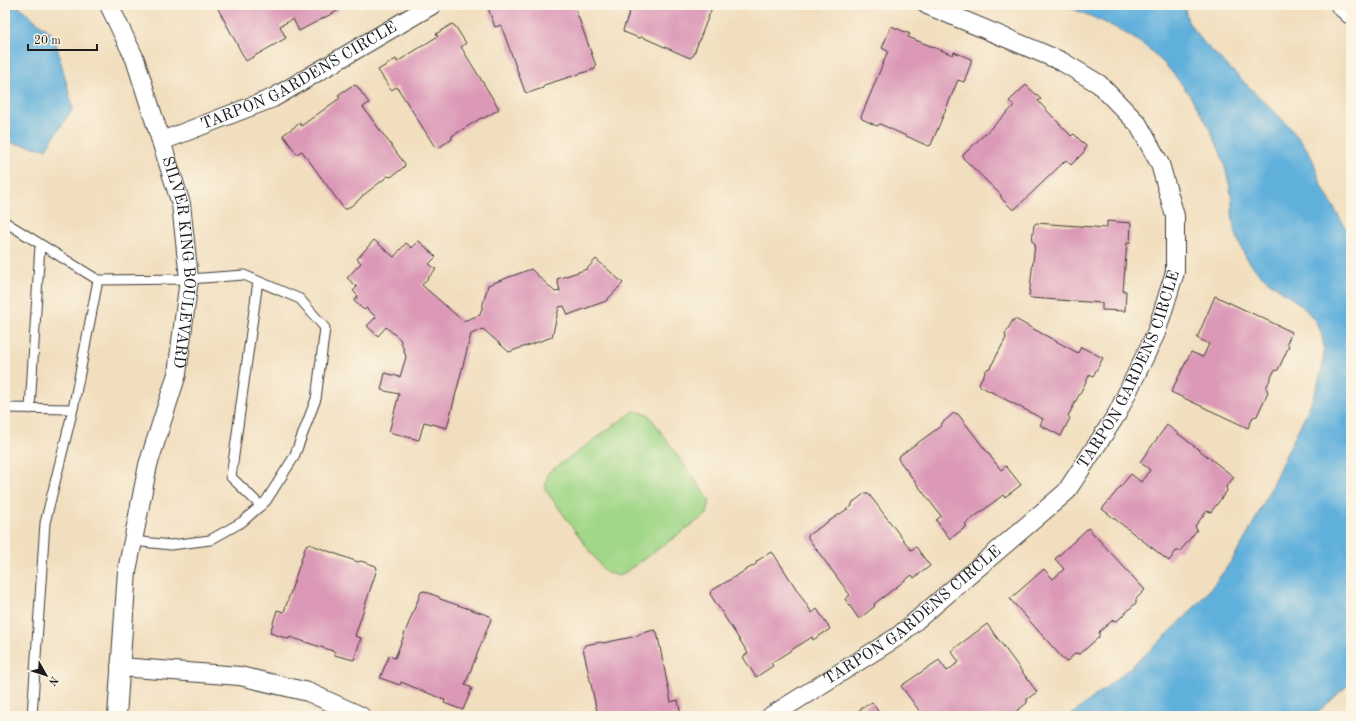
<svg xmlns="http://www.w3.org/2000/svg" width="1356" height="721" font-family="'Old Standard TT',serif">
<rect width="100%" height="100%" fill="#fcf5e5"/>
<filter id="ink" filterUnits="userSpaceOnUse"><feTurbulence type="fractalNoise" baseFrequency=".025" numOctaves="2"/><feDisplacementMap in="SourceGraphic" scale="8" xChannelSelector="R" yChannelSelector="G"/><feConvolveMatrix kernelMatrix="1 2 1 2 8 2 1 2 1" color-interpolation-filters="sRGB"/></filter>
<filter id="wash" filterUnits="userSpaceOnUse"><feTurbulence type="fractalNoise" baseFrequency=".012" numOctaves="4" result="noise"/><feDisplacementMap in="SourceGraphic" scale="16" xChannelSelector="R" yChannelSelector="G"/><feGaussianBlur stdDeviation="0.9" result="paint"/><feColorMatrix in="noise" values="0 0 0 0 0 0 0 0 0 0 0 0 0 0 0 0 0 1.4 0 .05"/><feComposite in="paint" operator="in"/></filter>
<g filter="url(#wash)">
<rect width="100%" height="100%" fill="#f1debe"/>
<path fill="#a1d788" stroke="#5e7a52" d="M 634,411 L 648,414 L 710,501 L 707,514 L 620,576 L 605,572 L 545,489 L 548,473 Z"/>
<path fill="#61b0dc" stroke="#3e667c" d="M 5,5 L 17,5 L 54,36 L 73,108 L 46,149 L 5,142 Z
M 1063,5 L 1184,5 L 1188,22 L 1205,44 L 1287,124 L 1305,146 L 1313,160 L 1321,184 L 1334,208 L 1351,237 L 1351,682 L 1314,716 L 1070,716 C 1128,670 1190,622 1232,560 C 1257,523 1274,478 1294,438 C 1308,410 1332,365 1321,333 C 1310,302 1274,291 1253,267 C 1244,256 1239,244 1235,230 C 1231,218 1233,206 1231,194 C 1230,185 1227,176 1225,167 C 1214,127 1178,71 1145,46 C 1121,28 1091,16 1063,5 Z"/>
<g id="blocks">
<path fill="#db99b7" d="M 216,5 L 337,5 L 339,10 L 299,31 L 293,19 L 280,26 L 286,38 L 246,61 Z
M 487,5 L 574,5 L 596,66 L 595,69 L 544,85 L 543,88 L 528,93 L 525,92 L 501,25 L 495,27 Z
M 632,5 L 713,5 L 693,56 L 690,58 L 642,37 L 639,38 L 624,32 L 623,30 Z
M 452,24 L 455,26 L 466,43 L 461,47 L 498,107 L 498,110 L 484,118 L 481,118 L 452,136 L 452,139 L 438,148 L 435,147 L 397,87 L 391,90 L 378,70 L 396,59 L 397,62 L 438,36 L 436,34 Z
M 891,26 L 910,34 L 908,37 L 953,55 L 954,52 L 971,59 L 971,63 L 964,82 L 958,80 L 931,145 L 928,146 L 880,124 L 877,126 L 862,119 L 861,117 L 888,51 L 882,48 Z
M 353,85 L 357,86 L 369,103 L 363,107 L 405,164 L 404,167 L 391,177 L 388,176 L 361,197 L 360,199 L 347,209 L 344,209 L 302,151 L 297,154 L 283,135 L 300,123 L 301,126 L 340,98 L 338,95 Z
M 1026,85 L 1041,99 L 1038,101 L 1071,136 L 1074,134 L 1086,146 L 1084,152 L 1071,165 L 1066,160 L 1015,209 L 1012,209 L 1001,198 L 1001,195 L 963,158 L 963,155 L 1014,106 L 1009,101 Z
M 1107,221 L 1131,223 L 1130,243 L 1127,243 L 1123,291 L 1126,291 L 1125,311 L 1102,310 L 1102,303 L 1031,298 L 1029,296 L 1035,244 L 1032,241 L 1034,225 L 1036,223 L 1107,228 Z
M 374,240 L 394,257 L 406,243 L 412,248 L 419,241 L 436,257 L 429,264 L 436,269 L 422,285 L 463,321 L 480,315 L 488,285 L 531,269 L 555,292 L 560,291 L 557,279 L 587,269 L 596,259 L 623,283 L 606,301 L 568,315 L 564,306 L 559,307 L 552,337 L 509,352 L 483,329 L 471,334 L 447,428 L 424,422 L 419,440 L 389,432 L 399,394 L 381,390 L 385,373 L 400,377 L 406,357 L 400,339 L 386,327 L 378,336 L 367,326 L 376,317 L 366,308 L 364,310 L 354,301 L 358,296 L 353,291 L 357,287 L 347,278 L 361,263 L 357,259 Z
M 1215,296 L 1292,332 L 1287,343 L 1289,346 L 1278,370 L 1274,371 L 1266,388 L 1268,392 L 1257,416 L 1253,417 L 1248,428 L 1171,392 L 1191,352 L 1203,357 L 1209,344 L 1197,338 Z
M 1015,319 L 1078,353 L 1081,347 L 1103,358 L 1093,376 L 1090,374 L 1068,416 L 1070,418 L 1061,436 L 1040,425 L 1043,419 L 980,386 L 979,383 L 987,369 L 990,368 L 1006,338 L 1005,334 L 1013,320 Z
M 954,413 L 958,414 L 1001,470 L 1006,466 L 1021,485 L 1005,497 L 1003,495 L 965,524 L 967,526 L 950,539 L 936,520 L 941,516 L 898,459 L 898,457 L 941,426 L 942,423 Z
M 1167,425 L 1234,477 L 1226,487 L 1227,491 L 1211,512 L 1207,511 L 1195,526 L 1197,530 L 1180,551 L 1176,551 L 1169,561 L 1102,509 L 1131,474 L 1141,482 L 1150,470 L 1140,462 Z
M 865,493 L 868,493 L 911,550 L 916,547 L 930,566 L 914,578 L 912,575 L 874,604 L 875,606 L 859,619 L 845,599 L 850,595 L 808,538 L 808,535 L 852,506 L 852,503 Z
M 1088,528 L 1145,590 L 1136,599 L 1136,603 L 1117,621 L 1113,620 L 1099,632 L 1099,637 L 1080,654 L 1076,653 L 1066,662 L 1010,599 L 1044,569 L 1053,579 L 1064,569 L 1055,559 Z
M 309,544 L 358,562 L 361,561 L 376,566 L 377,569 L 355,636 L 361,638 L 354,660 L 334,655 L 336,652 L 290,637 L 289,639 L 270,633 L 277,610 L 284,612 L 306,545 Z
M 771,552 L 773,553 L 812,613 L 817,609 L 830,629 L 813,640 L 812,637 L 771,663 L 773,666 L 756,677 L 743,657 L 748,653 L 710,594 L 711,591 L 756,564 L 757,561 Z
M 424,591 L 439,597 L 440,599 L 490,616 L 491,619 L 465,685 L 472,688 L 463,710 L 444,703 L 445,700 L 401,682 L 400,685 L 380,678 L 389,656 L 395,658 L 421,592 Z
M 987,624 L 1037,692 L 1027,699 L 1027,703 L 1010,716 L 923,716 L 901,686 L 939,660 L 947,671 L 959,662 L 951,651 Z
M 654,630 L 657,632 L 671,702 L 678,700 L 681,716 L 598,716 L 583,648 L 585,645 L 601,642 L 603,643 L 637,636 L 639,634 Z
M 872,702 L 881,716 L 852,716 L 853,714 Z"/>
</g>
</g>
<g filter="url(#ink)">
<use href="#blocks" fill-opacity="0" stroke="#3c3934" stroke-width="1"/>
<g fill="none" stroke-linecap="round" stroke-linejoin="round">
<g stroke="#3c3934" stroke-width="11">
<path id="lane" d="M 5,222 L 98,280
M 258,281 L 231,477 L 261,506
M 5,408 L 73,409
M 30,409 L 40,245
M 32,716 L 45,523 L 73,409 L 98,280 L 189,279 L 244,275 L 300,299 L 325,328 L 316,399 L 294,457 L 266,501 L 242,522 L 210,540 L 171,545 L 133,541"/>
</g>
<g stroke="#3c3934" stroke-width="20">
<g id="street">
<path id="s1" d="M 109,5 L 135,59 L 181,204 L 189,279 L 177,374 L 148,465 L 127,571 L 117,716"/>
<path id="s2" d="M 162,141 L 273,98 L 432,5"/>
<path d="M 120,667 L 240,676 L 308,692 L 361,716"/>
<path id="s3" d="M 771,716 L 897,637 L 1066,492 L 1117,414 L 1156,333 L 1175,272 L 1175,216 L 1160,164 L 1138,124 L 1099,84 L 1061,61 L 927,5"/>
</g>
</g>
<g stroke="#3c3934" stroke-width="24">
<path id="secondary" d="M 1342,5 L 1351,13"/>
</g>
<use href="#lane" stroke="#fff" stroke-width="9"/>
<use href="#street" stroke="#fff" stroke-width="18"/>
<use href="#secondary" stroke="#fff" stroke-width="22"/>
</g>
</g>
<g text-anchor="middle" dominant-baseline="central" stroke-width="3" stroke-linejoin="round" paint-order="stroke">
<g font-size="16" fill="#1c1c1c" stroke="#fcf5e5">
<text stroke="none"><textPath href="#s2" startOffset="152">TARPON GARDENS CIRCLE</textPath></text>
<text stroke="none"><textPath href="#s1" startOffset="270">SILVER KING BOULEVARD</textPath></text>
<text stroke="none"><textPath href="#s3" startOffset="510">TARPON GARDENS CIRCLE</textPath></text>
<text stroke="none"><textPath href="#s3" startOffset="174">TARPON GARDENS CIRCLE</textPath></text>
</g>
</g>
<rect width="1356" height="721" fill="none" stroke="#fcf5e5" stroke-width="20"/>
<g transform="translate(46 675) rotate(129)" stroke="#fcf5e5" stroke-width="3" paint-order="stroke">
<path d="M0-3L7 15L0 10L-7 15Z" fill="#1c1c1c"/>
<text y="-6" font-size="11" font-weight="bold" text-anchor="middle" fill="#1c1c1c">N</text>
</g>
<path d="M28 44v6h69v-6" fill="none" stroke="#1c1c1c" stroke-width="2"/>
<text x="34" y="44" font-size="12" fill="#1c1c1c" stroke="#fcf5e5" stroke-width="3" paint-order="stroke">20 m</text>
</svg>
